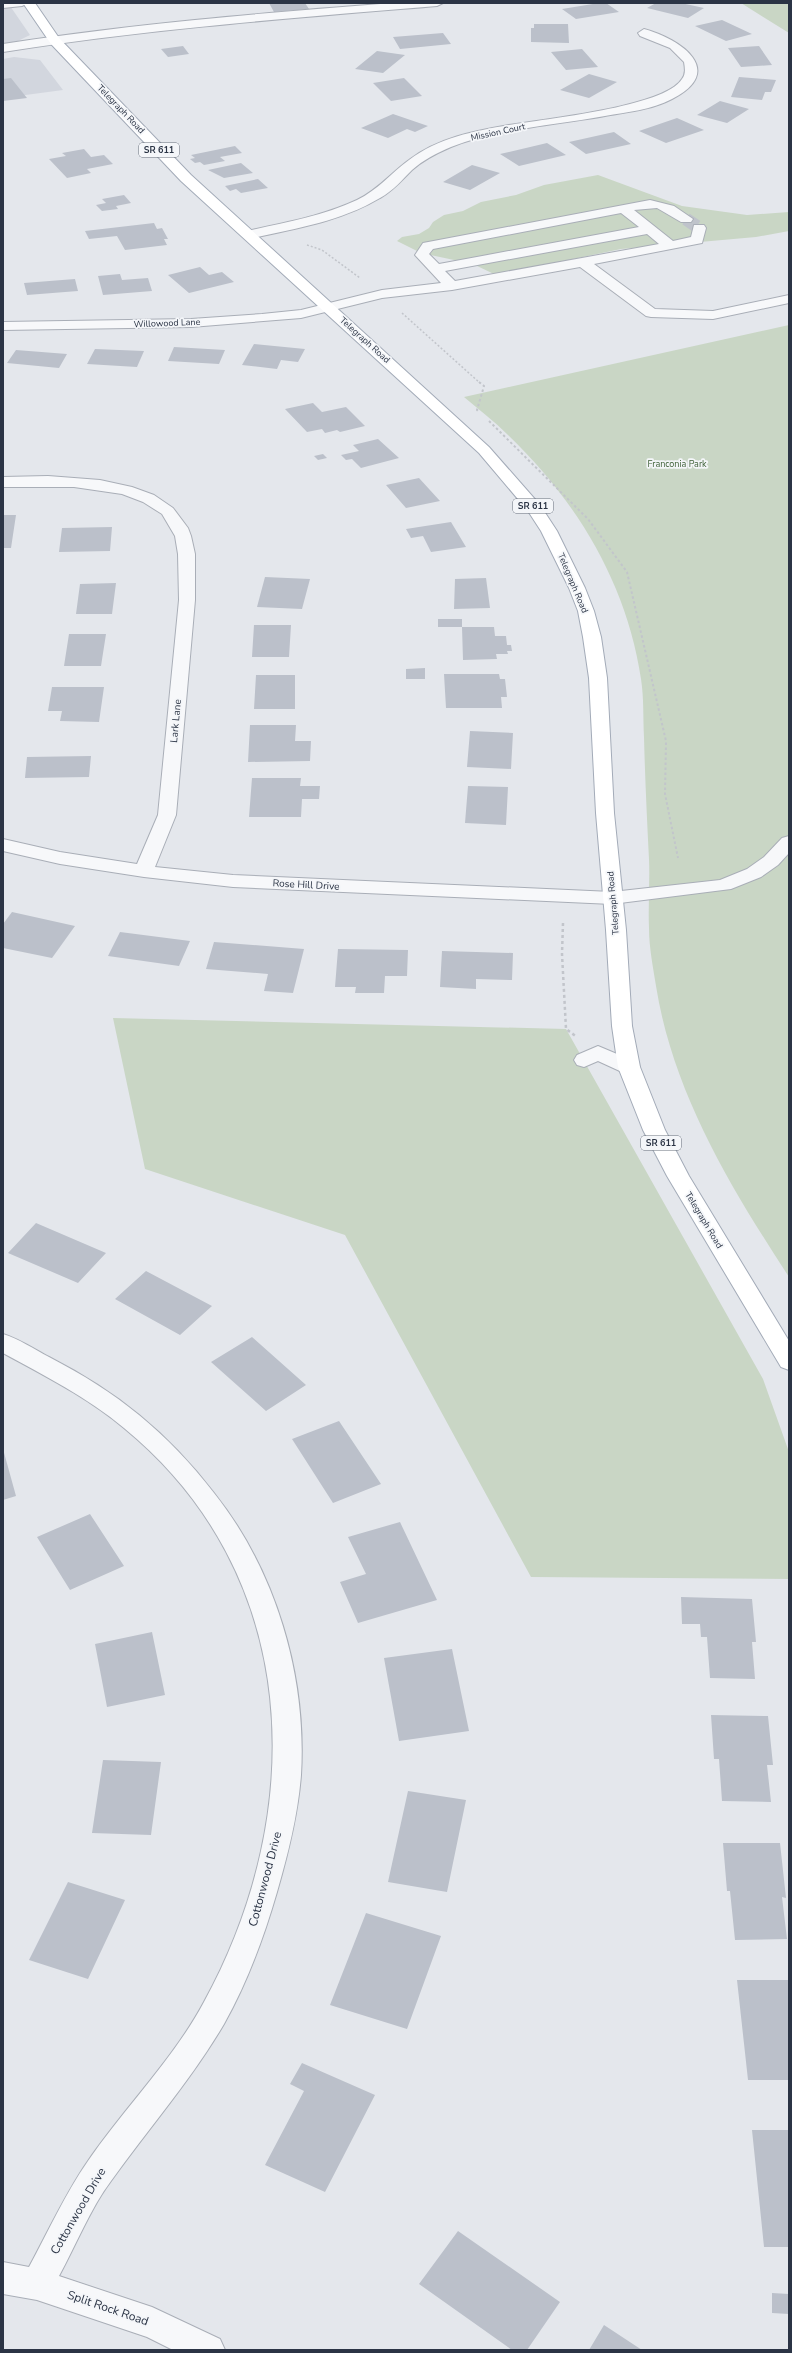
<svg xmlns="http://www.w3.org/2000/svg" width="792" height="2353" font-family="'Nunito Sans',sans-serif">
<rect width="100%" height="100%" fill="#e4e7ec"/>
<path fill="#d2d6de" d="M 3,3 L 8,3 L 30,35 L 18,41 L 3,44 Z
M 14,57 L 40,60 L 63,90 L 3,98 L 3,59 Z"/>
<path fill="#c9d6c5" d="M 741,3 L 789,3 L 789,33 Z
M 598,175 L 682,206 L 747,215 L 789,212 L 789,231 L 756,237 L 621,249 L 496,275 L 473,264 L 421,253 L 397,241 L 402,237 L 419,234 L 429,228 L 433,222 L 444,215 L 463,211 L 481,202 L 516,195 L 544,185 Z
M 789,325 L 789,1277 C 731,1188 673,1093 656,986 C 653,967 649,947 649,928 C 648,905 650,882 649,859 C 647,819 645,778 644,737 C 643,718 644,698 641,679 C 627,584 577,501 508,435 C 494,421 478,409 464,397 Z
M 113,1018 L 566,1029 L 763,1379 L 789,1452 L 789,1579 L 531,1577 L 345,1235 L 145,1169 Z"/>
<path fill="#bbc0ca" d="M 269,3 L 305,3 L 309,9 L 274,12 Z
M 599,3 L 606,3 L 619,12 L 576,19 L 562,9 Z
M 656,3 L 681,3 L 704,8 L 688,18 L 647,8 Z
M 722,20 L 752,34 L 726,41 L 695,26 Z
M 534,24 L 568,24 L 569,43 L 531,42 L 531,28 L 534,28 Z
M 443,33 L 451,44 L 400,49 L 393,37 Z
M 183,46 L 189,54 L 168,57 L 161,49 Z
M 759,46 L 772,65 L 741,67 L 728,48 Z
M 582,49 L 598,67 L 566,70 L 551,52 Z
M 377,51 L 405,55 L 383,73 L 355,69 Z
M 589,74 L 617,82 L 589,98 L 560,90 Z
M 739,77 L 776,80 L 771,92 L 765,92 L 762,100 L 731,97 Z
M 11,78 L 27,98 L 3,101 L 3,79 Z
M 404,78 L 422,96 L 391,101 L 373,83 Z
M 720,101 L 749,109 L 727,123 L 697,115 Z
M 393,114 L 428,126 L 415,132 L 407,129 L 388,138 L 361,128 Z
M 677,118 L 704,130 L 666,143 L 639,131 Z
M 614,132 L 631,144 L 586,154 L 569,142 Z
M 547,143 L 566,155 L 519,166 L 500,154 Z
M 235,146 L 242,153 L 220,157 L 225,161 L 204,165 L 200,162 L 195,163 L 190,159 L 195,158 L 191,155 Z
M 84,149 L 91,157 L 104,155 L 113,164 L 87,169 L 91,173 L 67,178 L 49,159 L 66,156 L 62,153 Z
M 241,163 L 253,173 L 224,178 L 208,170 Z
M 472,165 L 500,173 L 470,190 L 443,182 Z
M 258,179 L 268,188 L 241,193 L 236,189 L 230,191 L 225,186 Z
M 124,195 L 131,203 L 116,206 L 118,209 L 102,211 L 96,205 L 106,203 L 102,199 Z
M 154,223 L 157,229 L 162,228 L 168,239 L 164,239 L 167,245 L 125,250 L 117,236 L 89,239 L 85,231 Z
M 200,267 L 209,275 L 222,272 L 234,282 L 189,293 L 168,275 Z
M 120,274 L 122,280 L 148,278 L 152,291 L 103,295 L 98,276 Z
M 75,279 L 78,291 L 27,295 L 24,283 Z
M 254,344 L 305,349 L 298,362 L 281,360 L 277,369 L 242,365 Z
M 174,347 L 225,350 L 219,364 L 168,361 Z
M 95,349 L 144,351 L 137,367 L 87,364 Z
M 16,350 L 67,354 L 59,368 L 7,363 Z
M 313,403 L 322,412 L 346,407 L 365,426 L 340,432 L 337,430 L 325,433 L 322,429 L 307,432 L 285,409 Z
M 378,439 L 399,458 L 361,468 L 352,459 L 346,460 L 341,455 L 359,451 L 353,445 Z
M 323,454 L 327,458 L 318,460 L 314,456 Z
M 419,478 L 440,501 L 406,508 L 386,485 Z
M 3,515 L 16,515 L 11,548 L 3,548 Z
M 451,522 L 466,547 L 431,552 L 423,536 L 411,538 L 406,529 Z
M 112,527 L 110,551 L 59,552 L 62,528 Z
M 265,577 L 310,579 L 302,609 L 257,607 Z
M 486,578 L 490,608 L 454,609 L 455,579 Z
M 116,583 L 112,614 L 76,614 L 80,584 Z
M 438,619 L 462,619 L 462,627 L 438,627 Z
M 254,625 L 291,625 L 289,657 L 252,657 Z
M 462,627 L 494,627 L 495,636 L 506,636 L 507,645 L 511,645 L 512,651 L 507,651 L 508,654 L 496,654 L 497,659 L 463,660 Z
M 69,634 L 106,634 L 101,666 L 64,666 Z
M 425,668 L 425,679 L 406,679 L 406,669 Z
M 444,674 L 499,674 L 500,679 L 505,679 L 507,697 L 501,697 L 502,708 L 446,708 Z
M 256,675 L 295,675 L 295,709 L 254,709 Z
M 52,687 L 104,687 L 99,722 L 60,721 L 62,711 L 48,711 Z
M 250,725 L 296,725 L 295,741 L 311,741 L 310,761 L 248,762 Z
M 470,731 L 513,733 L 511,769 L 467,767 Z
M 91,756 L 89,777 L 25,778 L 27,757 Z
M 252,778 L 301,778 L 300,786 L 320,786 L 319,799 L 302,799 L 301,817 L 249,817 Z
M 468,786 L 508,787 L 506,825 L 465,823 Z
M 12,912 L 75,926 L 52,958 L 3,948 L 3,924 Z
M 120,932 L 190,941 L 179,966 L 108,956 Z
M 214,942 L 304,949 L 293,993 L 264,991 L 268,974 L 206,969 Z
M 338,949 L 408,950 L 407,976 L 385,976 L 384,993 L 355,993 L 356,987 L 335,987 Z
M 442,951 L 513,953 L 512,980 L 476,979 L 476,989 L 440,987 Z
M 36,1223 L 106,1253 L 78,1283 L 8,1253 Z
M 146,1271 L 212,1306 L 180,1335 L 115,1299 Z
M 252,1337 L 306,1385 L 266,1411 L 211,1362 Z
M 339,1421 L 381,1484 L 333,1503 L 292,1439 Z
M 3,1449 L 16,1496 L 3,1500 Z
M 90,1514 L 124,1566 L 70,1590 L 37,1537 Z
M 400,1522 L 437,1600 L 358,1623 L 340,1582 L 366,1574 L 348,1537 Z
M 681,1597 L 752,1599 L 756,1642 L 752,1642 L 755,1679 L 710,1678 L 707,1637 L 701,1637 L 700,1624 L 682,1624 Z
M 152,1632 L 165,1695 L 107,1707 L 95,1644 Z
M 452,1649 L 469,1731 L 399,1741 L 384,1658 Z
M 711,1715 L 768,1716 L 773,1765 L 767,1765 L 771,1802 L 722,1801 L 719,1759 L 714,1759 Z
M 103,1760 L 161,1762 L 151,1835 L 92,1833 Z
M 408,1791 L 466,1800 L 447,1892 L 388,1882 Z
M 723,1843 L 780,1843 L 786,1898 L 782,1897 L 787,1939 L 735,1940 L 730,1891 L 727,1891 Z
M 68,1882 L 125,1900 L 88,1979 L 29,1960 Z
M 366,1913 L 441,1936 L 407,2029 L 330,2005 Z
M 737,1980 L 789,1980 L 789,2080 L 748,2080 Z
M 302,2063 L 375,2095 L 325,2192 L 265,2165 L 304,2091 L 290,2084 Z
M 752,2130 L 789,2130 L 789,2247 L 764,2247 Z
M 458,2231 L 560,2302 L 527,2350 L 512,2350 L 419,2284 Z
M 772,2293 L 789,2294 L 789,2314 L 772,2313 Z
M 604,2325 L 642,2350 L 589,2350 Z"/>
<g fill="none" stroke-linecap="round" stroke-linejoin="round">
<path stroke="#bfc3cb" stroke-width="13" stroke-dasharray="13 6" stroke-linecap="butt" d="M 686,219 L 699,228"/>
<g stroke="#a9aeb7" stroke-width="2">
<path id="minor" d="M 3,3 L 28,3 L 22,6 L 3,8 Z
M 393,3 L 443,3 L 437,6 C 292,18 147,29 3,52 L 3,44 C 132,24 262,13 393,3 Z
M 644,29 C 681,39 727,71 672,99 C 651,110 627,112 605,116 C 555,125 497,129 451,147 C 437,153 423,160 412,170 C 402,180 393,191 380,198 C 340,222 293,229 248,239 L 241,235 L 243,232 C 281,223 321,217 357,200 C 378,190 391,173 409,160 C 438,138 474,131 509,125 C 544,119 665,107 682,79 C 686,74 685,68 684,62 L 670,48 L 640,36 L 638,33 Z
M 650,200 L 674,206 L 693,219 L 691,222 L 681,222 L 657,208 L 634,210 L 673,241 L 691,237 L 694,225 L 704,225 L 706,228 L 702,243 L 594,264 L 655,309 L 713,311 L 789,295 L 789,303 L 713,319 L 651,317 L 646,316 L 580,267 L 452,290 L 382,298 L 301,318 L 191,327 L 3,330 L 3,322 L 191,319 L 262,314 L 301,310 L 382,290 L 441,283 L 415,255 L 423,243 ZM 621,213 L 639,227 L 439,264 L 429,254 L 433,249 ZM 647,234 L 659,244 L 455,281 L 445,271 Z
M 48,476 L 100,480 L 132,487 L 154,495 L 173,508 L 188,528 L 191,536 L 195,554 L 195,600 L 176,815 L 155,867 L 233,875 L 612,892 L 720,880 L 747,869 L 764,857 L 782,838 L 789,836 L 789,853 L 778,865 L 761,877 L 731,889 L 612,904 L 233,887 L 144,877 L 60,864 L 3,851 L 3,839 L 60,852 L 137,864 L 158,815 L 179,600 L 178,554 L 175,536 L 162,514 L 143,502 L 122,494 L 74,487 L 3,487 L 3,477 Z
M 598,1046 L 636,1062 L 640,1067 L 636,1072 L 629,1074 L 622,1072 L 598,1061 L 584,1067 L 577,1065 L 574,1060 L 577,1055 Z
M 3,1334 C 19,1339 34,1349 49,1357 C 117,1392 167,1432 214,1493 C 276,1571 307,1676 301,1775 C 298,1815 288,1854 277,1892 C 264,1937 247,1983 224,2024 C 191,2080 149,2128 111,2181 C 90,2209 76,2245 59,2276 L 152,2307 L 220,2339 L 225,2350 L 173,2350 L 147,2337 L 37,2300 L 3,2294 L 3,2262 L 29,2267 C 48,2232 65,2194 88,2161 C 125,2107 173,2060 204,2002 C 309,1810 302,1574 124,1428 C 87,1397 45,1376 3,1353 Z"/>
</g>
<g stroke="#a3abb8" stroke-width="2">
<path id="major" d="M 23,3 L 35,3 L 59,38 L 191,175 L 489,447 L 540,505 L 557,531 L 585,588 L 594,611 L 601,637 L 607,678 L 614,813 L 626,930 L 632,1026 L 640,1067 L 665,1130 L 689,1176 L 789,1341 L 789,1370 L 781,1367 L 667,1176 L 643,1130 L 618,1067 L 612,1026 L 606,930 L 596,813 L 589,678 L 583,637 L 578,611 L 569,588 L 541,531 L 528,511 L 479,453 L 181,181 L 51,44 Z"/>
</g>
<path stroke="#c2c5cb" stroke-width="1.5" stroke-dasharray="2 2" stroke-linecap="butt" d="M 307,245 L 322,250 L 360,278
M 402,313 L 480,383"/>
<path stroke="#c2c5cb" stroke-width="2" stroke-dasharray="2.5 2.5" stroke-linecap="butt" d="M 479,382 L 484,386 L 477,410 L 479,412
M 489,421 L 588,519 L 627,572 L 666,741 L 665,794 L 678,858"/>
<path stroke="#c2c5cb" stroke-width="2.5" stroke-dasharray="3 3" stroke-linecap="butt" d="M 563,923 L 562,954 L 566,1029 L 577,1037"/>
<use href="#minor" fill="#f7f8fa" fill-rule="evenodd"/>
<use href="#major" fill="#fff" fill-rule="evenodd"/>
</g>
<g text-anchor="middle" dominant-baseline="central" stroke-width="3.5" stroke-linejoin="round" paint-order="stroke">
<g font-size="9" fill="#2b3445" stroke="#f4f6f9">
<text transform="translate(121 109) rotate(46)">Telegraph Road</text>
<text transform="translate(498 132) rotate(-12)">Mission Court</text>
<text transform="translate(167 323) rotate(-2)">Willowood Lane</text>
<text transform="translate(365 340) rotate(42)">Telegraph Road</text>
<text transform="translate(573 583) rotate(67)">Telegraph Road</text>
<text transform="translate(613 903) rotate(-95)">Telegraph Road</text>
<text transform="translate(704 1220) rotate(59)">Telegraph Road</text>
</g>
<g fill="#f4f6f9" stroke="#676e7b" stroke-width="1">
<rect x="139" y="143" width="40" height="14" rx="3"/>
<rect x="513" y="499" width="40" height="14" rx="3"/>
<rect x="641" y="1136" width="40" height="14" rx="3"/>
</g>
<g font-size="9" font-weight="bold" fill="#2b3445">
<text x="159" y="150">SR 611</text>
<text x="533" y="506">SR 611</text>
<text x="661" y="1143">SR 611</text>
</g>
<g font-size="9" fill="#3f6138" stroke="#f4f6f9">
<text x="677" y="464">Franconia Park</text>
</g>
<g font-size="10" fill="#2b3445" stroke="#f4f6f9">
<text transform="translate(176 721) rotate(-85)">Lark Lane</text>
<text transform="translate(306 885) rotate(3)">Rose Hill Drive</text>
</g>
<g font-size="12" fill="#2b3445" stroke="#f4f6f9">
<text transform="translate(265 1879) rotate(-75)">Cottonwood Drive</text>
<text transform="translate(78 2211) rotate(-60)">Cottonwood Drive</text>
<text transform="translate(108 2308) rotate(19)">Split Rock Road</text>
</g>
</g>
<rect width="792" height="2353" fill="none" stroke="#2b3445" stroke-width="8"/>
</svg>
